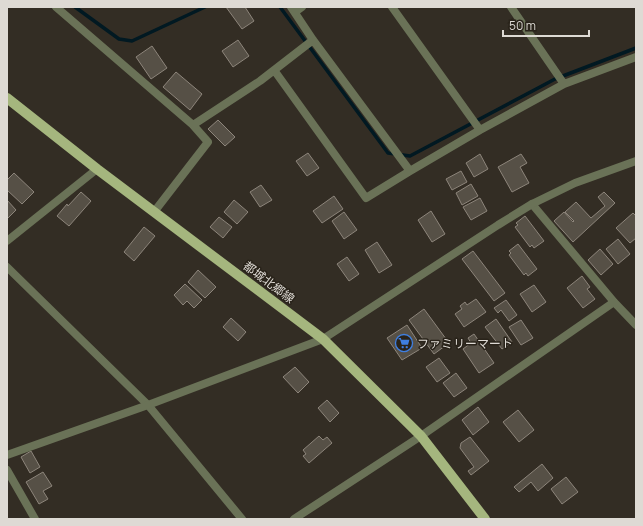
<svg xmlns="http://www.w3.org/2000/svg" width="643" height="526" font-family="Manrope,'Noto Sans JP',sans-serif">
<rect width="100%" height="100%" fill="#332d24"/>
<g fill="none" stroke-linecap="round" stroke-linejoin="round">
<path stroke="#011922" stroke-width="3.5" d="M 75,7 L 119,39 L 132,41 L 205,7
M 280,7 L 388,153 L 410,156 L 555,79 L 636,48"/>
</g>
<path fill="#565046" stroke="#8d857b" d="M 226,7 L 245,7 L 254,21 L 242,29 Z
M 238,40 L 249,56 L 233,67 L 222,51 Z
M 152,46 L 167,68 L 151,79 L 136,57 Z
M 176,72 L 202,94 L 190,110 L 163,87 Z
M 218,120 L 235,137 L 225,146 L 208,129 Z
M 308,153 L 319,168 L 307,176 L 296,161 Z
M 480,154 L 488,169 L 474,177 L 466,163 Z
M 521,154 L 527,163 L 520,167 L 529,183 L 512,192 L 498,167 Z
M 461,171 L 467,182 L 452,190 L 446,179 Z
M 14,173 L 34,192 L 22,204 L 7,190 L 7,180 Z
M 471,184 L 478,196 L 462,205 L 456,193 Z
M 261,185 L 272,200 L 260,207 L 250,192 Z
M 81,192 L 91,201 L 69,226 L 57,216 L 67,204 L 68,206 Z
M 604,192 L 615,203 L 573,242 L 554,221 L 564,212 L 573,222 L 574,221 L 565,212 L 576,202 L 591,218 L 605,206 L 598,197 Z
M 334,196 L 343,209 L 322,223 L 313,211 Z
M 480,198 L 487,211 L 471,220 L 463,207 Z
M 7,200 L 16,210 L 7,219 Z
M 234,200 L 248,212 L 237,224 L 224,212 Z
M 431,211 L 445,234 L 432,242 L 418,220 Z
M 344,212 L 357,230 L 344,239 L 332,221 Z
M 633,213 L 636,216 L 636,238 L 630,243 L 616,228 Z
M 525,216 L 544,241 L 534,248 L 532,245 L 530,247 L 515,227 L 518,225 L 516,223 Z
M 219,217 L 232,227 L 223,238 L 210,227 Z
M 144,227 L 155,236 L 134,261 L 124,252 Z
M 618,239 L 630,254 L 618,264 L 606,249 Z
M 377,242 L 392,265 L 379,273 L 365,250 Z
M 518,244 L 537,269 L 528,276 L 526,273 L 524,275 L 509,255 L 511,253 L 509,251 Z
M 600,249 L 613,264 L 601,275 L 588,260 Z
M 473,251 L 505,293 L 494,301 L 462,259 Z
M 347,257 L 359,274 L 349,281 L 337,264 Z
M 198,270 L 216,287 L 205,298 L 188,282 Z
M 582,276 L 590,287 L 587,289 L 595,299 L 583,308 L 567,288 Z
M 185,284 L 202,300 L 194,308 L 187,301 L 183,305 L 174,295 Z
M 534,285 L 546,302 L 532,312 L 520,294 Z
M 476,299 L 486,312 L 464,327 L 455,314 L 462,309 L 460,306 L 465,302 L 467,305 Z
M 506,300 L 517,315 L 509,321 L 501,310 L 498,313 L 494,308 Z
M 424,309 L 449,343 L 434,354 L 409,320 Z
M 231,318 L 246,332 L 238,341 L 223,327 Z
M 496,319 L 512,342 L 502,349 L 485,327 Z
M 521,320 L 533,338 L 521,345 L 509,327 Z
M 407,325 L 422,348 L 402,360 L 387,338 Z
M 474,334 L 494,363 L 479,373 L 463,349 L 471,343 L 468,338 Z
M 439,358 L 450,373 L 437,382 L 426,367 Z
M 295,367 L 309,382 L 298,393 L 283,377 Z
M 456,373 L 467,388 L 454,397 L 443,383 Z
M 327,400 L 339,413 L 330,422 L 318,408 Z
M 478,407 L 489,422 L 473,435 L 462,420 Z
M 518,410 L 534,430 L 519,442 L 503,422 Z
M 319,436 L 323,440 L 327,437 L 332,443 L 309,463 L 303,456 L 306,454 L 303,450 Z
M 470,437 L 489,461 L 471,475 L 468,471 L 474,467 L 460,448 L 461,443 Z
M 31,451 L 40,467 L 30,473 L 21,457 Z
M 542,464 L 553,478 L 538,491 L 531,482 L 519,492 L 514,487 Z
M 43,472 L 52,486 L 43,491 L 48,499 L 39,504 L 26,482 Z
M 566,477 L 578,492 L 562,504 L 551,489 Z"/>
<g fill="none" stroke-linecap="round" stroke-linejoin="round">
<path stroke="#6a7257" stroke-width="8" d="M 56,7 L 193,125 L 208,142 L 154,212
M 291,7 L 313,40 L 410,171
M 392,7 L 480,130
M 511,7 L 564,84
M 295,12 L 302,7
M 274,70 L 366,198 L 410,171 L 480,130 L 564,84 L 636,57
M 193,125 L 260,81 L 313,40
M 532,204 L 614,302 L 636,325
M 7,241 L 97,169
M 7,267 L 148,405 L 242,519
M 7,470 L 35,519
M 294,519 L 421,436 L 614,302"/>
<path stroke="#6a7257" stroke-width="8" d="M 7,455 L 148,405 L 323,339 L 498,225 L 532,204 L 575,183 L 636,161"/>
<path stroke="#a5b67e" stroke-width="10" d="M 7,98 L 97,169 L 323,339 L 421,436 L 485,519"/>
</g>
<defs>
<g id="supermarket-ring" transform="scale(0.9)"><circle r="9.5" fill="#29231a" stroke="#3f7fe0" stroke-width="1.5"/><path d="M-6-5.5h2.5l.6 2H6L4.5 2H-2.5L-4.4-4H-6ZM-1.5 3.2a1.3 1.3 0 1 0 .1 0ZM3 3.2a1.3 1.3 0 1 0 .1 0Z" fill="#3f7fe0"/></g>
</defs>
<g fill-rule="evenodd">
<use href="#supermarket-ring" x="404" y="343"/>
</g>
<g text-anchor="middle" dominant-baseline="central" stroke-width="3" stroke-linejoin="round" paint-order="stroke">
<g font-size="12" fill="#dedad4" stroke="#29231a">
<text transform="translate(269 282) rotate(37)">都城北郷線</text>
</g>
<g font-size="12" fill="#dedad4" stroke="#29231a" text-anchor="start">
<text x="417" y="343">ファミリーマート</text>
</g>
</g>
<rect width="643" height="526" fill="none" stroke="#dedad4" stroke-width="16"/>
<path d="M503 30v6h86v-6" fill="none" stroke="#dedad4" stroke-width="2"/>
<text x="509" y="30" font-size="12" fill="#dedad4" stroke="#29231a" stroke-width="3" paint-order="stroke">50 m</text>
</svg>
